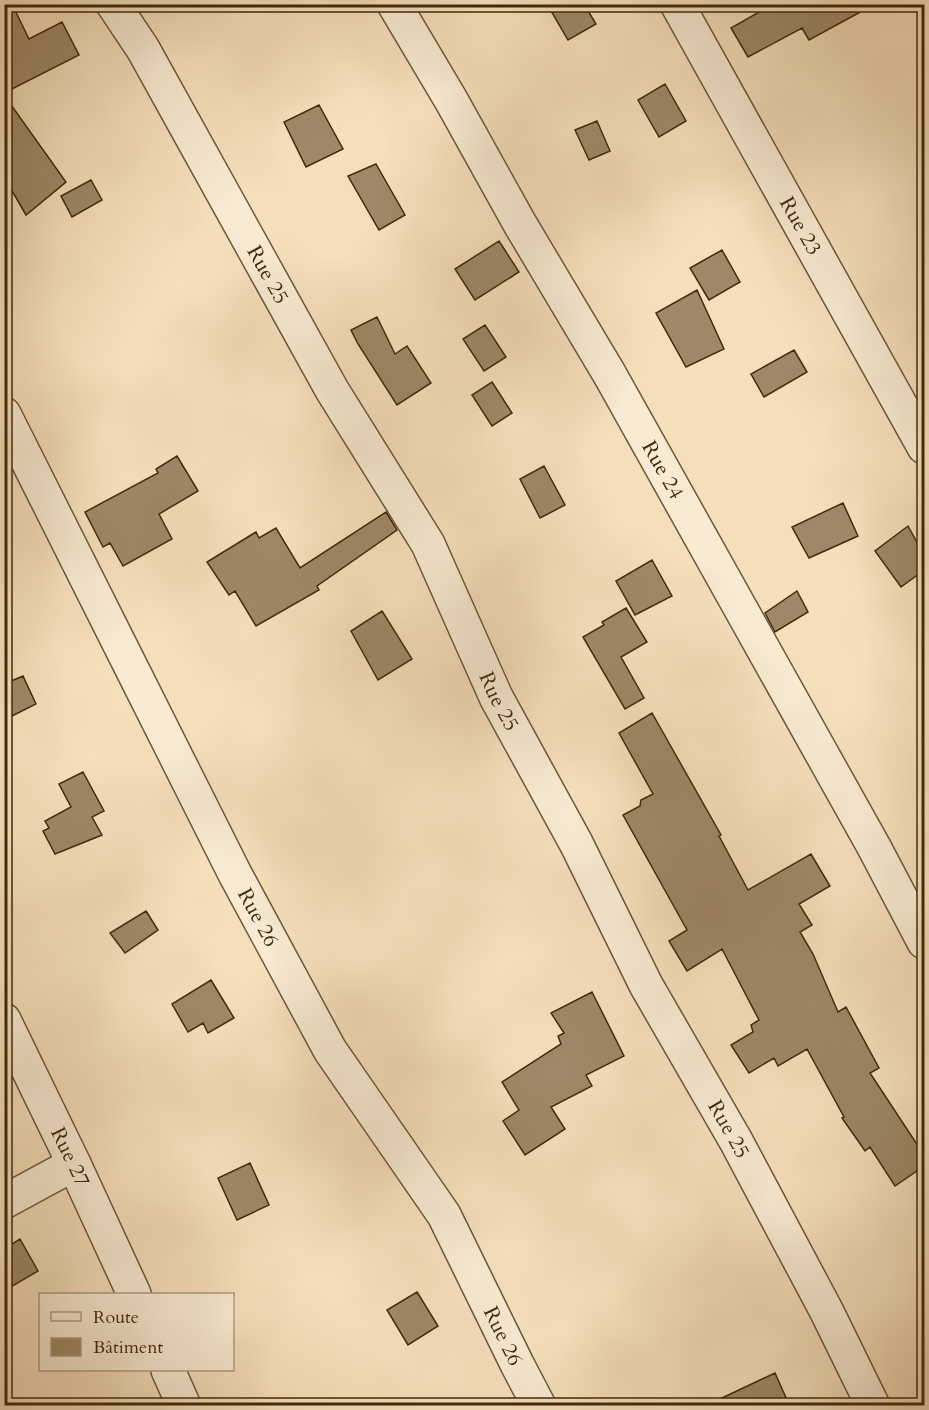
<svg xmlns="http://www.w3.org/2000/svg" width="929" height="1410" font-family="Cardo,serif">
<rect width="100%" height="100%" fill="#f5dfbb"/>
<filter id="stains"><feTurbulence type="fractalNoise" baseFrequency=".00333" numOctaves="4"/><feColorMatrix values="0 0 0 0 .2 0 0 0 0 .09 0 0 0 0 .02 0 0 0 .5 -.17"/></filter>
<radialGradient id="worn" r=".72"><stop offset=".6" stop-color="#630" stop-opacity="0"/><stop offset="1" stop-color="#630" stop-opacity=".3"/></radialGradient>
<path fill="#9e8867" stroke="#402a0b" stroke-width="1.5" d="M 4,4 L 12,4 L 29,39 L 62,22 L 79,55 L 4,93 Z
M 547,4 L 584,4 L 596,24 L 568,40 Z
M 773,4 L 875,4 L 809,40 L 802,28 L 748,57 L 731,28 Z
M 665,84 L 686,121 L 659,137 L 638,100 Z
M 4,95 L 66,182 L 26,215 L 4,177 Z
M 319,105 L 343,149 L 306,167 L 284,122 Z
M 597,121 L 610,151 L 589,160 L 575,130 Z
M 376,164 L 405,215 L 379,230 L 348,176 Z
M 91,180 L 102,200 L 72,217 L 61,196 Z
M 499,241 L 519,272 L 475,300 L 455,269 Z
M 722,250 L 740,282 L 709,300 L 690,268 Z
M 697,290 L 724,349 L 686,367 L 656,313 Z
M 377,317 L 395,354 L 407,346 L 431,383 L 397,405 L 358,344 L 351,330 Z
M 485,325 L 506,357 L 484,371 L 463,339 Z
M 794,350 L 807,372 L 764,397 L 751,374 Z
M 492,382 L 512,413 L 492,426 L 472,395 Z
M 177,456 L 198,491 L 159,514 L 172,539 L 123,566 L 110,543 L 103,547 L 85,512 L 158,473 L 156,469 Z
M 544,466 L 565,505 L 540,518 L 520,479 Z
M 843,503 L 858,536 L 809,558 L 792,527 Z
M 386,512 L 397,530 L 317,586 L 319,590 L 256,626 L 235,591 L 229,595 L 207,562 L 256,532 L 259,538 L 276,528 L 300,568 Z
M 908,526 L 924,555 L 924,570 L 901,587 L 875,551 Z
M 652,560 L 672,596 L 635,615 L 616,581 Z
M 797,591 L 808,612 L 775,632 L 765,613 Z
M 626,608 L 647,642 L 621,657 L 644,698 L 625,709 L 583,637 L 604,625 L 602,622 Z
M 382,611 L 412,659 L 378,680 L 351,631 Z
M 23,676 L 36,704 L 4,720 L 4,684 Z
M 652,713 L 721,835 L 719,836 L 748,890 L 811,854 L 830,886 L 799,904 L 812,925 L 800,932 L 813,954 L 838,1012 L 846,1007 L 879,1068 L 870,1073 L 924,1155 L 924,1166 L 895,1186 L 870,1147 L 865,1151 L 842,1118 L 844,1117 L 807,1049 L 778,1066 L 774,1058 L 749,1073 L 731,1045 L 753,1032 L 751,1025 L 759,1020 L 722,949 L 687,971 L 669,941 L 687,930 L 623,815 L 640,806 L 641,800 L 653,794 L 619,733 Z
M 83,772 L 104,811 L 92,817 L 102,835 L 55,854 L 43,831 L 49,828 L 45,821 L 71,807 L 59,784 Z
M 146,911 L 158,930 L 125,953 L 110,933 Z
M 211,980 L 234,1018 L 208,1033 L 203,1023 L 188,1032 L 172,1004 Z
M 592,992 L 624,1056 L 586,1075 L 592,1086 L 551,1107 L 565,1129 L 525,1155 L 503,1121 L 519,1110 L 502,1082 L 561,1044 L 558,1036 L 564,1033 L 551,1013 Z
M 250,1163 L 269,1205 L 237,1220 L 218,1178 Z
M 20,1239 L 38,1271 L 4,1291 L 4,1249 Z
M 417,1292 L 438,1326 L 408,1345 L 387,1310 Z
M 775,1373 L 787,1400 L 775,1406 L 705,1406 Z"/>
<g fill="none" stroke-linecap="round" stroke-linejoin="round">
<g stroke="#6d5737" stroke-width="36">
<g id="minor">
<path id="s1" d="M 113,4 L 143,49 L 332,390 L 428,544 L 496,697 L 576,843 L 646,985 L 736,1141 L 827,1312 L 873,1406"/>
<path id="s2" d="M 394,4 L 451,100 L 520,224 L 610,375 L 874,847 L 924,942"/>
<path id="s3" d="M 677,4 L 924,447"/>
<path id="s4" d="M 4,414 L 235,874 L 330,1050 L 444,1215 L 517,1364 L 539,1406"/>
<path id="s5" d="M 4,1020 L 74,1164 L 134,1294"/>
<path d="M 4,1202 L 74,1164"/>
<path d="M 168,1370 L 184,1406"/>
</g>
</g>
<use href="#minor" stroke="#f8ead3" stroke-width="33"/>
</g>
<g text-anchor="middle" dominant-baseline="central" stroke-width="6" stroke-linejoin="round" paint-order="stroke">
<g font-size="21" fill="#402a0b" stroke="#f8ead3">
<text stroke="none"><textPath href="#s3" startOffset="254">Rue 23</textPath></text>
<text stroke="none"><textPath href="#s1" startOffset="312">Rue 25</textPath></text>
<text stroke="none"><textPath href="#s2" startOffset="538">Rue 24</textPath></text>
<text stroke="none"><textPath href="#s1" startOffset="798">Rue 25</textPath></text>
<text stroke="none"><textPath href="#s4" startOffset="564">Rue 26</textPath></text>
<text stroke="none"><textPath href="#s1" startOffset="1284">Rue 25</textPath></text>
<text stroke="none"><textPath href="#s5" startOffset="152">Rue 27</textPath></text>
<text stroke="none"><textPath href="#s4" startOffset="1050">Rue 26</textPath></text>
</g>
</g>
<rect width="929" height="1410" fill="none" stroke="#f5dfbb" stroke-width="24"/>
<rect x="6" y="6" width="917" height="1398" fill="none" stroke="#402a0b" stroke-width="3"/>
<rect x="12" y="12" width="905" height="1386" fill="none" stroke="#402a0b" stroke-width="1.5"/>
<rect x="39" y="1293" width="195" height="78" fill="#f8ead3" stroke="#ae9d83" stroke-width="1.5"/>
<rect x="51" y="1312" width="30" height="9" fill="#f8ead3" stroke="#ae9d83" stroke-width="1.5"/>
<text x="93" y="1323" font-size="18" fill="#402a0b">Route</text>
<rect x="51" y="1338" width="30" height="18" fill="#9e8867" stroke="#ae9d83" stroke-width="1.5"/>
<text x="93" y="1353" font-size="18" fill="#402a0b">Bâtiment</text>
<rect width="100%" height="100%" filter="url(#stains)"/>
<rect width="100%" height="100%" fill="url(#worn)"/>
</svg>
